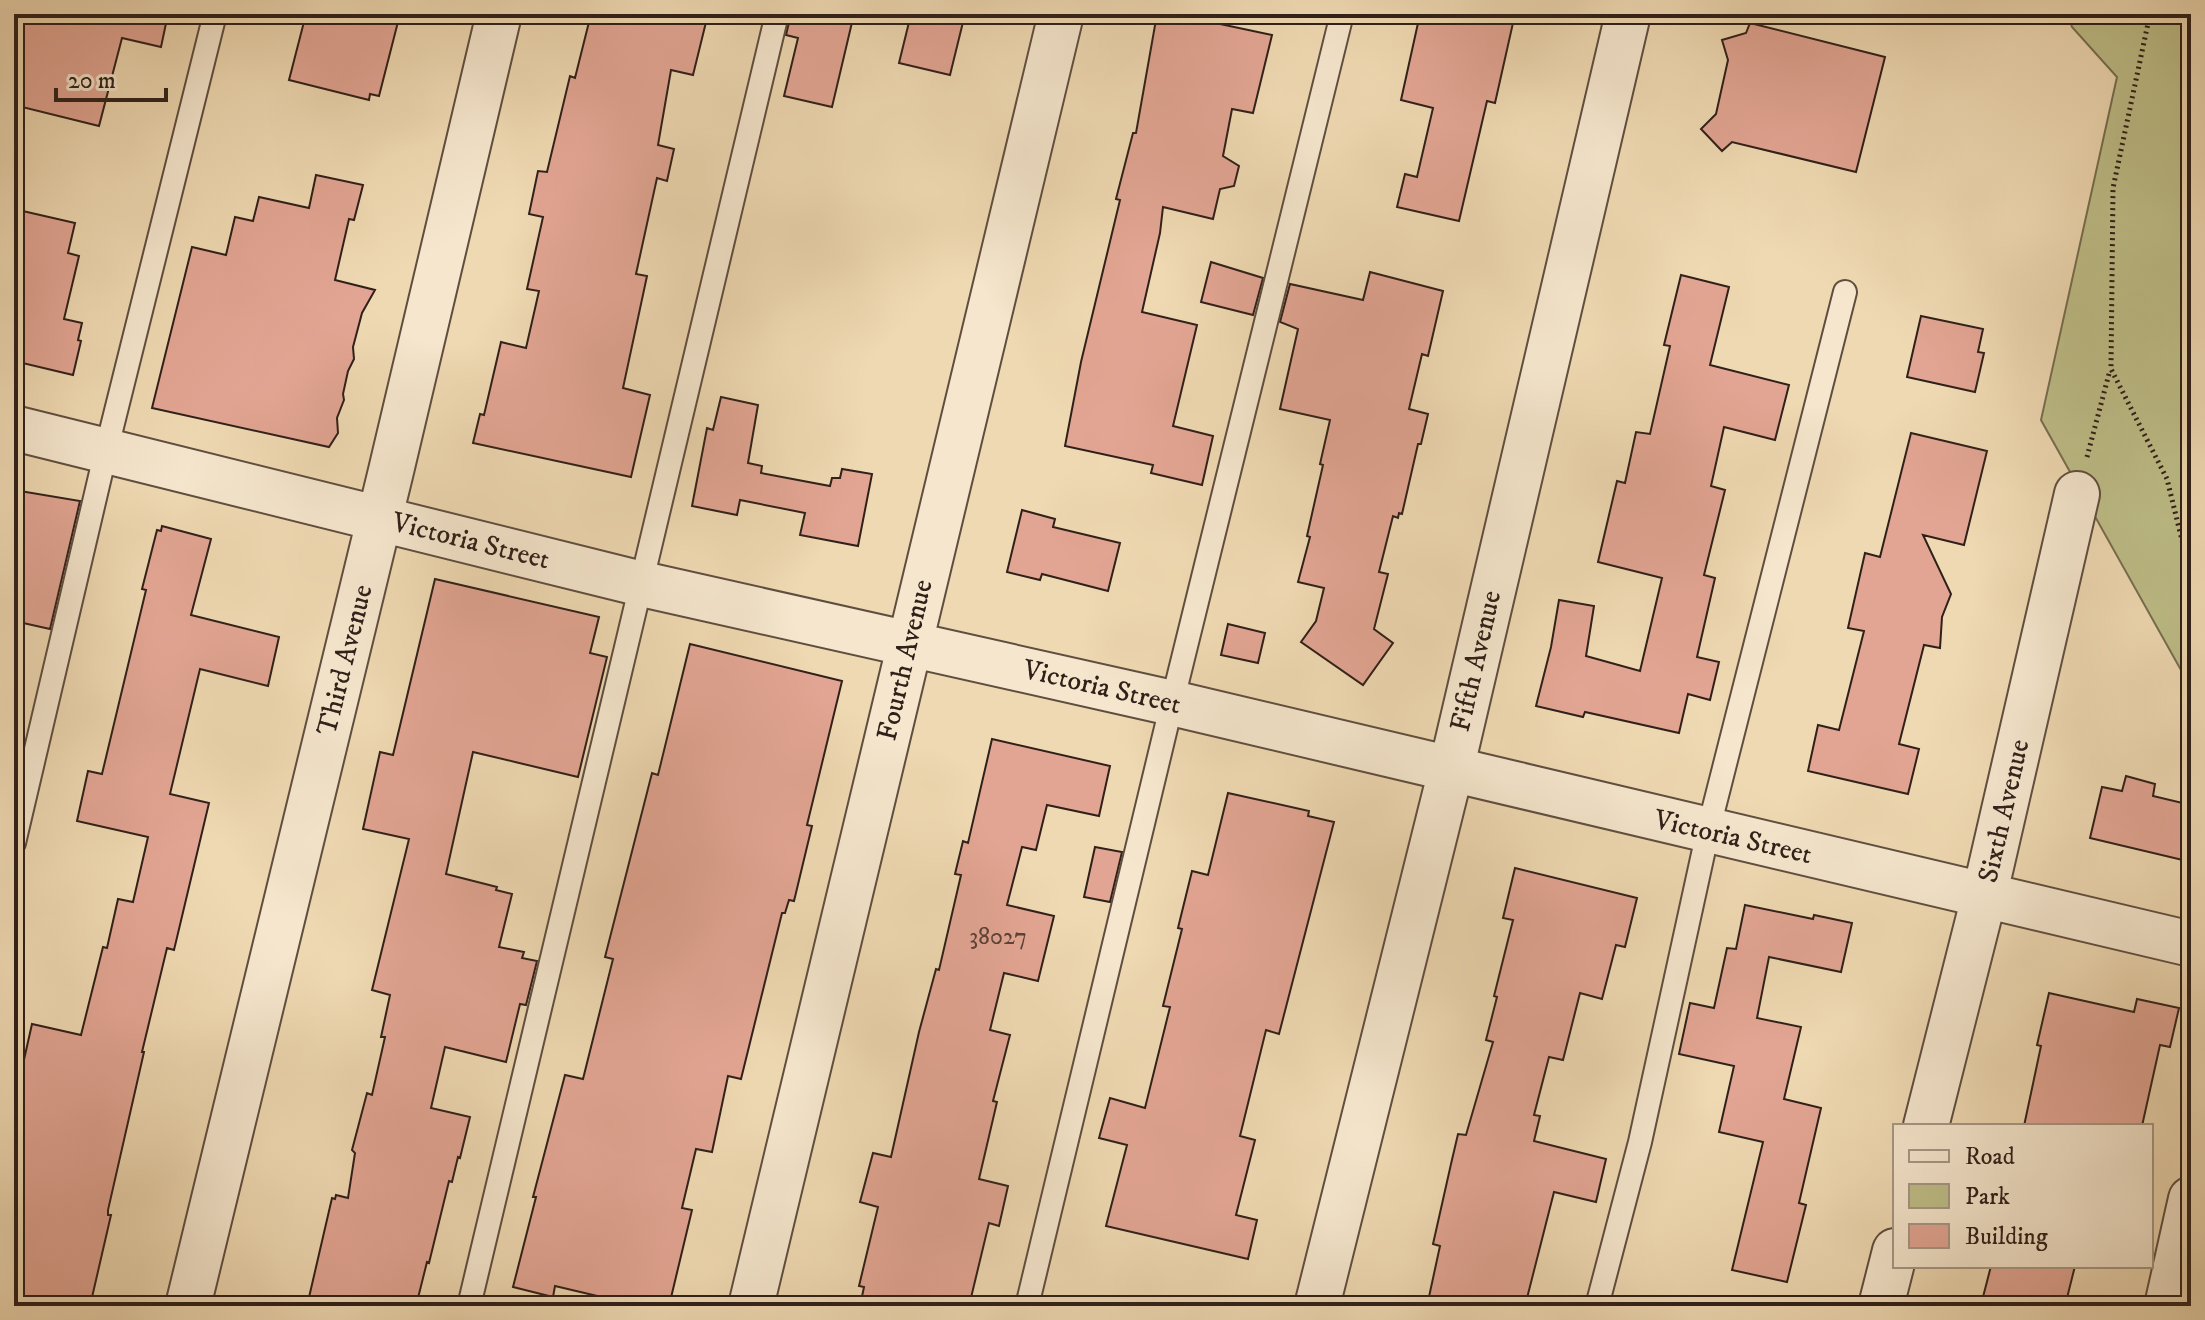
<svg xmlns="http://www.w3.org/2000/svg" width="2205" height="1320" font-family="'IM FELL DW Pica',serif">
<rect width="100%" height="100%" fill="#efd9b2"/>
<filter id="stains"><feTurbulence type="fractalNoise" baseFrequency=".0025" numOctaves="4"/><feColorMatrix values="0 0 0 0 .2 0 0 0 0 .09 0 0 0 0 .02 0 0 0 .5 -.17"/></filter>
<radialGradient id="worn" r=".72"><stop offset=".6" stop-color="#630" stop-opacity="0"/><stop offset="1" stop-color="#630" stop-opacity=".3"/></radialGradient>
<path fill="#bebe88" stroke="#766f51" stroke-width="2" d="M 2068,14 L 2191,14 L 2191,688 L 2041,420 L 2117,77 L 2072,27 Z"/>
<g fill="none" stroke-linecap="round" stroke-linejoin="round">
<path stroke="#6f7c72" stroke-width="11" d="M 2191,244 L 2191,257"/>
</g>
<path fill="#e2a593" stroke="#2f201a" stroke-width="2" d="M 24,14 L 168,14 L 161,47 L 122,38 L 99,126 L 14,105 L 14,56 Z
M 306,14 L 400,14 L 379,96 L 370,94 L 369,100 L 289,80 Z
M 591,14 L 708,14 L 693,75 L 671,70 L 658,145 L 674,149 L 667,181 L 657,178 L 636,274 L 647,276 L 623,388 L 650,395 L 631,477 L 473,443 L 480,414 L 484,415 L 501,342 L 526,348 L 539,291 L 527,289 L 543,217 L 529,214 L 538,171 L 547,172 L 570,76 L 575,78 Z
M 791,14 L 854,14 L 832,107 L 784,96 L 798,38 L 786,35 Z
M 911,14 L 965,14 L 950,75 L 899,63 Z
M 1157,14 L 1223,14 L 1220,24 L 1272,35 L 1253,113 L 1232,109 L 1223,156 L 1239,166 L 1234,186 L 1220,189 L 1213,219 L 1163,207 L 1160,233 L 1142,312 L 1197,325 L 1173,426 L 1213,436 L 1202,485 L 1151,473 L 1153,465 L 1065,446 L 1081,362 L 1120,200 L 1116,199 L 1133,133 L 1136,133 Z
M 1420,14 L 1515,14 L 1495,103 L 1487,101 L 1459,221 L 1397,207 L 1405,174 L 1417,177 L 1433,108 L 1401,100 Z
M 1750,23 L 1885,57 L 1856,172 L 1732,142 L 1722,151 L 1701,129 L 1716,114 L 1728,60 L 1722,40 L 1746,33 Z
M 316,175 L 363,185 L 354,220 L 349,219 L 335,280 L 375,290 L 362,313 L 353,347 L 354,359 L 348,371 L 343,394 L 344,400 L 337,418 L 338,433 L 329,447 L 152,408 L 192,247 L 226,255 L 235,217 L 253,221 L 259,197 L 309,208 Z
M 14,209 L 75,223 L 68,253 L 79,256 L 64,319 L 82,323 L 78,340 L 81,341 L 73,375 L 14,361 Z
M 1211,262 L 1263,278 L 1253,315 L 1201,302 Z
M 1370,272 L 1443,291 L 1428,356 L 1422,354 L 1409,409 L 1428,414 L 1421,444 L 1418,444 L 1402,514 L 1399,513 L 1398,518 L 1393,516 L 1379,572 L 1388,574 L 1374,629 L 1393,643 L 1363,685 L 1301,642 L 1316,621 L 1324,588 L 1298,582 L 1310,537 L 1307,536 L 1323,465 L 1320,464 L 1330,420 L 1280,409 L 1298,329 L 1280,322 L 1290,284 L 1363,300 Z
M 1681,275 L 1729,287 L 1710,365 L 1789,385 L 1775,440 L 1724,427 L 1711,486 L 1725,490 L 1704,575 L 1715,578 L 1697,657 L 1719,662 L 1710,700 L 1688,694 L 1679,733 L 1585,712 L 1583,717 L 1536,706 L 1551,647 L 1559,600 L 1594,606 L 1586,656 L 1640,671 L 1662,578 L 1598,562 L 1617,481 L 1625,483 L 1636,432 L 1650,434 L 1670,346 L 1664,345 Z
M 1921,316 L 1983,329 L 1978,352 L 1984,353 L 1975,392 L 1907,377 Z
M 721,397 L 758,405 L 748,463 L 762,466 L 761,473 L 830,486 L 832,478 L 840,478 L 842,469 L 872,474 L 858,546 L 800,535 L 805,513 L 740,500 L 737,515 L 692,506 L 707,428 L 713,430 Z
M 1911,433 L 1987,451 L 1964,545 L 1923,535 L 1951,594 L 1942,617 L 1940,648 L 1924,645 L 1899,744 L 1919,749 L 1908,794 L 1808,771 L 1818,725 L 1839,730 L 1864,631 L 1848,628 L 1865,553 L 1880,557 Z
M 14,490 L 80,501 L 50,629 L 14,621 Z
M 1022,510 L 1055,519 L 1053,527 L 1120,543 L 1108,591 L 1042,574 L 1040,580 L 1007,572 Z
M 162,526 L 211,539 L 191,615 L 279,637 L 268,686 L 200,669 L 170,794 L 209,803 L 174,950 L 167,948 L 142,1052 L 144,1052 L 108,1210 L 108,1215 L 111,1215 L 90,1306 L 14,1306 L 14,1104 L 32,1024 L 81,1035 L 103,947 L 107,948 L 118,899 L 133,902 L 148,837 L 77,821 L 88,771 L 102,774 L 146,590 L 142,589 L 157,530 L 161,531 Z
M 435,579 L 599,617 L 590,653 L 607,657 L 578,777 L 473,752 L 446,874 L 497,887 L 496,890 L 512,894 L 499,947 L 524,952 L 522,958 L 537,961 L 526,1005 L 520,1004 L 506,1062 L 445,1047 L 431,1108 L 470,1117 L 460,1158 L 458,1157 L 452,1182 L 449,1181 L 429,1263 L 427,1262 L 416,1306 L 307,1306 L 332,1198 L 335,1199 L 336,1195 L 348,1198 L 355,1153 L 352,1150 L 367,1093 L 372,1095 L 385,1037 L 381,1037 L 390,995 L 372,990 L 409,839 L 363,829 L 380,752 L 393,755 Z
M 1228,624 L 1265,633 L 1258,663 L 1221,655 Z
M 690,644 L 842,681 L 807,825 L 812,826 L 794,901 L 789,900 L 785,913 L 782,913 L 741,1079 L 728,1076 L 712,1152 L 696,1149 L 682,1208 L 692,1210 L 669,1306 L 608,1306 L 610,1299 L 555,1286 L 553,1297 L 513,1287 L 536,1197 L 533,1197 L 565,1075 L 583,1079 L 613,959 L 605,957 L 652,773 L 658,775 Z
M 992,739 L 1110,766 L 1099,816 L 1047,805 L 1036,850 L 1022,847 L 1007,905 L 1054,916 L 1038,981 L 1004,973 L 990,1030 L 1010,1035 L 993,1101 L 997,1102 L 979,1179 L 1008,1186 L 999,1226 L 989,1223 L 969,1306 L 860,1306 L 864,1287 L 859,1286 L 878,1207 L 860,1202 L 873,1153 L 891,1157 L 919,1032 L 936,969 L 939,970 L 961,875 L 955,874 L 963,841 L 968,843 Z
M 2126,776 L 2155,784 L 2153,796 L 2191,805 L 2191,862 L 2090,838 L 2102,787 L 2122,791 Z
M 1228,793 L 1309,811 L 1308,816 L 1334,822 L 1279,1034 L 1266,1030 L 1240,1136 L 1255,1140 L 1236,1215 L 1257,1220 L 1248,1259 L 1106,1226 L 1127,1145 L 1099,1138 L 1110,1098 L 1145,1108 L 1170,1007 L 1163,1006 L 1182,929 L 1178,928 L 1192,871 L 1208,875 Z
M 1095,847 L 1122,852 L 1110,902 L 1084,897 Z
M 1515,868 L 1637,898 L 1625,947 L 1616,945 L 1602,999 L 1580,993 L 1563,1060 L 1549,1057 L 1534,1115 L 1540,1116 L 1534,1141 L 1606,1159 L 1596,1202 L 1554,1192 L 1525,1306 L 1427,1306 L 1440,1246 L 1433,1244 L 1451,1164 L 1458,1134 L 1466,1135 L 1493,1042 L 1486,1040 L 1497,997 L 1494,996 L 1513,920 L 1503,918 Z
M 1745,905 L 1813,919 L 1814,915 L 1852,923 L 1841,972 L 1769,957 L 1757,1018 L 1801,1027 L 1784,1099 L 1821,1108 L 1799,1203 L 1806,1205 L 1787,1282 L 1732,1270 L 1763,1142 L 1719,1132 L 1734,1066 L 1679,1054 L 1690,1003 L 1714,1008 L 1727,948 L 1736,949 Z
M 2049,993 L 2134,1012 L 2137,999 L 2179,1008 L 2170,1047 L 2160,1045 L 2142,1126 L 2024,1126 L 2041,1046 L 2037,1045 Z
M 1991,1266 L 2075,1266 L 2065,1306 L 2020,1306 L 1983,1297 Z"/>
<g fill="none" stroke-linecap="round" stroke-linejoin="round">
<g stroke="#5f4e40" stroke-width="26">
<path id="lane" d="M 14,843 L 106,451 L 215,14
M 469,1306 L 777,14
M 1027,1306 L 1172,703 L 1342,14
M 1597,1306 L 1640,1142 L 1708,831 L 1845,292"/>
</g>
<g stroke="#5f4e40" stroke-width="48">
<path id="street" d="M 14,428 L 642,584 L 1172,703 L 2191,944
M 1926,1126 L 1984,897 L 2077,494
M 188,1306 L 391,471 L 499,14
M 751,1306 L 1061,14
M 1317,1306 L 1451,770 L 1628,14
M 1881,1306 L 1895,1251
M 2167,1306 L 2191,1199"/>
</g>
<path stroke="#2f201a" stroke-width="5" stroke-dasharray="2 4" stroke-linecap="butt" d="M 2150,14 L 2113,188 L 2111,369 L 2167,479 L 2191,577
M 2087,457 L 2110,370"/>
<use href="#lane" stroke="#f5e6cd" stroke-width="22"/>
<use href="#street" stroke="#f5e6cd" stroke-width="44"/>
</g>
<g text-anchor="middle" dominant-baseline="central" stroke-width="6" stroke-linejoin="round" paint-order="stroke">
<g font-size="24" fill="#5c4138">
<text x="998" y="937">38027</text>
</g>
<g font-size="28" fill="#2f201a" stroke="#f5e6cd">
<text transform="translate(471 541) rotate(14)">Victoria Street</text>
<text transform="translate(345 660) rotate(-76)">Third Avenue</text>
<text transform="translate(905 660) rotate(-77)">Fourth Avenue</text>
<text transform="translate(1476 661) rotate(-77)">Fifth Avenue</text>
<text transform="translate(1102 687) rotate(13)">Victoria Street</text>
<text transform="translate(2004 811) rotate(-77)">Sixth Avenue</text>
<text transform="translate(1733 837) rotate(13)">Victoria Street</text>
</g>
</g>
<rect width="2205" height="1320" fill="none" stroke="#efd9b2" stroke-width="48"/>
<rect x="16" y="16" width="2173" height="1288" fill="none" stroke="#2f201a" stroke-width="4"/>
<rect x="24" y="24" width="2157" height="1272" fill="none" stroke="#2f201a" stroke-width="2"/>
<rect x="1893" y="1124" width="260" height="144" fill="#f5e6cd" stroke="#a69785" stroke-width="2"/>
<rect x="1909" y="1150" width="40" height="12" fill="#f5e6cd" stroke="#a69785" stroke-width="2"/>
<text x="1965" y="1164" font-size="24" fill="#2f201a">Road</text>
<rect x="1909" y="1184" width="40" height="24" fill="#bebe88" stroke="#a69785" stroke-width="2"/>
<text x="1965" y="1204" font-size="24" fill="#2f201a">Park</text>
<rect x="1909" y="1224" width="40" height="24" fill="#e2a593" stroke="#a69785" stroke-width="2"/>
<text x="1965" y="1244" font-size="24" fill="#2f201a">Building</text>
<path d="M56 88v12h110v-12" fill="none" stroke="#2f201a" stroke-width="4"/>
<text x="68" y="88" font-size="24" fill="#2f201a" stroke="#f5e6cd" stroke-width="6" paint-order="stroke">20 m</text>
<rect width="100%" height="100%" filter="url(#stains)"/>
<rect width="100%" height="100%" fill="url(#worn)"/>
</svg>
